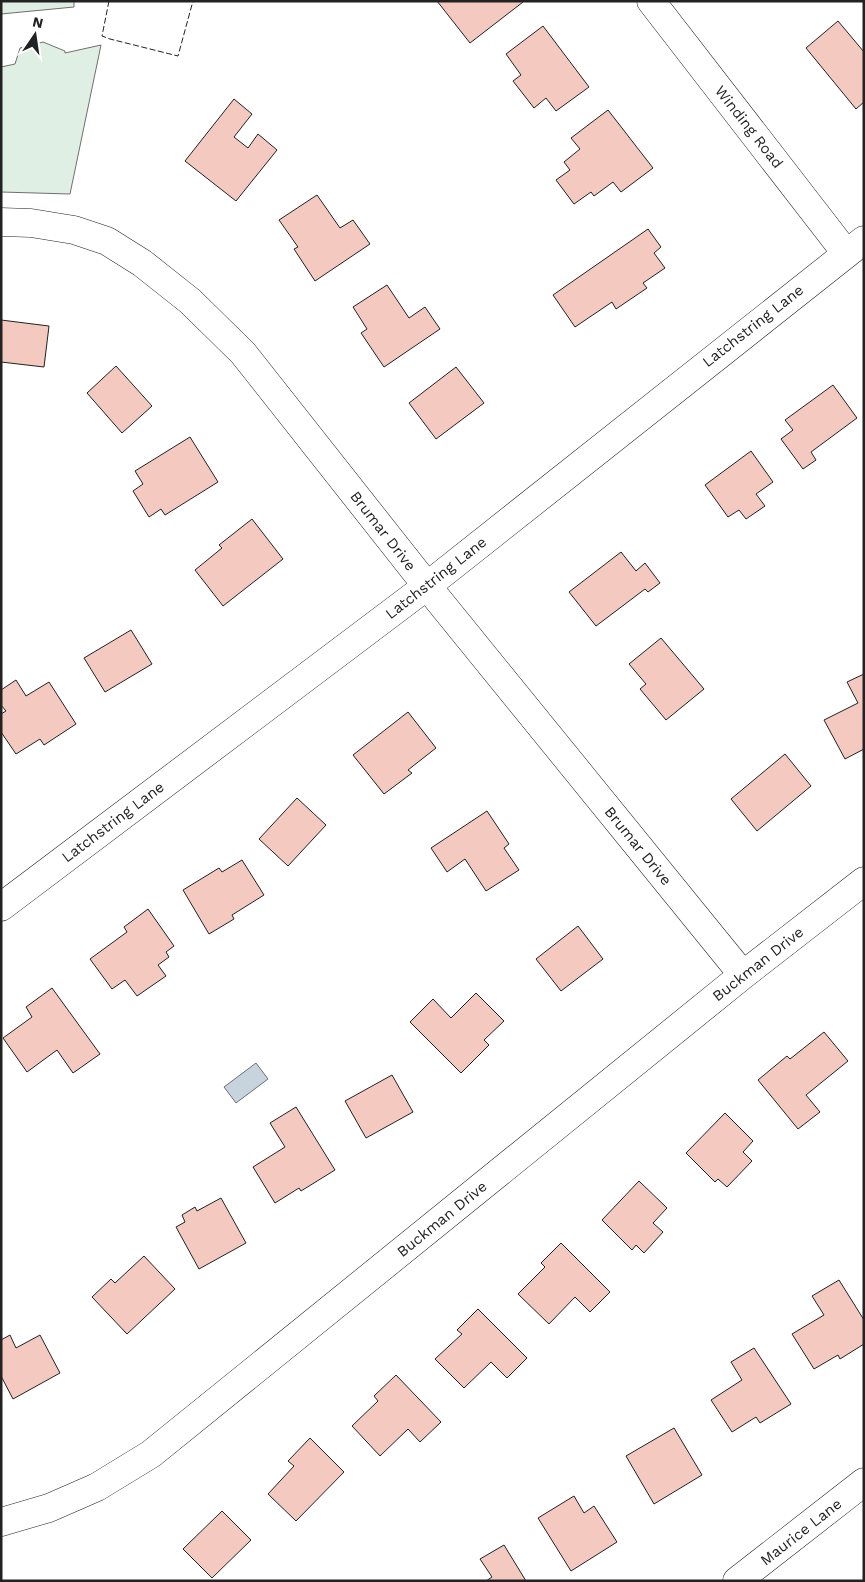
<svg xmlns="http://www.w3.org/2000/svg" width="865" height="1582" font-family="'Work Sans',sans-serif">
<rect width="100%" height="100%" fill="#fff"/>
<path fill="#e0efe3" stroke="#6f6f6f" d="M 1,1 L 74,1 L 74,7 L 1,14 Z
M 43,42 L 65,51 L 65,53 L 101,45 L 70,194 L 1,192 L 1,67 L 15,64 L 20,48 Z"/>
<path fill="#c7d3dd" stroke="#6f6f6f" d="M 256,1063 L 268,1079 L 236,1103 L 224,1087 Z"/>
<path fill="#f3c9c0" stroke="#222" d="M 437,1 L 522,1 L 523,2 L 470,43 Z
M 838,21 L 864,52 L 864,102 L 856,109 L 806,48 Z
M 543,26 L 589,87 L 556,111 L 546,98 L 534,108 L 513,81 L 521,75 L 506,54 Z
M 234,99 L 252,114 L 234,137 L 248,148 L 258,134 L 277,150 L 236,201 L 185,161 Z
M 608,110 L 653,168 L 621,192 L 613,182 L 594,196 L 591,192 L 574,204 L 556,180 L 570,170 L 564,162 L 580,149 L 571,138 Z
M 317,195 L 340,228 L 353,220 L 370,244 L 315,281 L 294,249 L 298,247 L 279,220 Z
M 648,229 L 661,247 L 654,253 L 665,268 L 643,283 L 647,288 L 616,309 L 612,302 L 575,327 L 553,295 Z
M 387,285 L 409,318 L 425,307 L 440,329 L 384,367 L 361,333 L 367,329 L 353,307 Z
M 1,320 L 49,326 L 44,367 L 1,362 Z
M 116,366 L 152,406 L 122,433 L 87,393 Z
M 456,367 L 484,403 L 436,439 L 409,403 Z
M 833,385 L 857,418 L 811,452 L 816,460 L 803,469 L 781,439 L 793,430 L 785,420 Z
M 190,437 L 218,482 L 165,515 L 161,509 L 149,517 L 133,491 L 143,484 L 135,471 Z
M 751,451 L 773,482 L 756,494 L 765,506 L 746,519 L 739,510 L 728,517 L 705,485 Z
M 252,519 L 283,559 L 223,606 L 195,570 L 222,548 L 219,545 Z
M 621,552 L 636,571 L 645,563 L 660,583 L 648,592 L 645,589 L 596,626 L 569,592 Z
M 131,630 L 152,664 L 105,692 L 84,658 Z
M 661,638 L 704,689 L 666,720 L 640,689 L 646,684 L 629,664 Z
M 864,674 L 864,749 L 845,759 L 824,720 L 858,703 L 847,682 Z
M 16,680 L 26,696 L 49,682 L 76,724 L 44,745 L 40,739 L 16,754 L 1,732 L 1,714 L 6,711 L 1,705 L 1,690 Z
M 408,712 L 436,748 L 408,770 L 412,773 L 384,794 L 353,755 Z
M 785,754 L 811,786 L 757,831 L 731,799 Z
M 297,798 L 326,825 L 288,866 L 259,839 Z
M 487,811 L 509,844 L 504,848 L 519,870 L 486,891 L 465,859 L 447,872 L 431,848 Z
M 242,860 L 264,895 L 232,915 L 234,919 L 209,934 L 183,890 L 219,868 L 222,872 Z
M 148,909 L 174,946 L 166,952 L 169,957 L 158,965 L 166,976 L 137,996 L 125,980 L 112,989 L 90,959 L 127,932 L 124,927 Z
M 578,926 L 603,959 L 561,991 L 536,959 Z
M 52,988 L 100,1054 L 73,1073 L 57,1050 L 27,1072 L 3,1038 L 32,1017 L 26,1007 Z
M 476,993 L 504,1021 L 484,1040 L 489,1045 L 461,1073 L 410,1022 L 433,999 L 451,1018 Z
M 824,1032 L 848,1061 L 806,1095 L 820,1112 L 798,1129 L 758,1080 L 787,1056 L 790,1059 Z
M 392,1075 L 413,1112 L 366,1138 L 345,1101 Z
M 296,1107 L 335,1170 L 301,1191 L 299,1188 L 275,1203 L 253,1167 L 285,1147 L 270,1123 Z
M 725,1113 L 753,1141 L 743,1152 L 752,1161 L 727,1187 L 718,1179 L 715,1182 L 686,1153 Z
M 639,1181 L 667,1208 L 653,1223 L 663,1232 L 644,1253 L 636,1245 L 632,1250 L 602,1220 Z
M 221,1198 L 246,1243 L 199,1269 L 176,1227 L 185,1222 L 182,1215 L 195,1207 L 197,1211 Z
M 561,1243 L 610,1292 L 590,1312 L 575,1297 L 549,1324 L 518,1294 L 545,1267 L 541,1263 Z
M 144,1256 L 175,1289 L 127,1334 L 92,1297 L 111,1279 L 115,1283 Z
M 839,1280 L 864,1320 L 864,1344 L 840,1359 L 838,1355 L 814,1369 L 792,1334 L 824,1315 L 812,1296 Z
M 478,1309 L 527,1358 L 507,1378 L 491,1362 L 464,1388 L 435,1359 L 462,1334 L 457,1330 Z
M 10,1335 L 16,1348 L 40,1335 L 60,1373 L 13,1399 L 1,1376 L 1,1340 Z
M 754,1348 L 791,1404 L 760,1423 L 756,1417 L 732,1432 L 711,1400 L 742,1380 L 731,1362 Z
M 396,1375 L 441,1422 L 420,1442 L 408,1429 L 380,1456 L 352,1426 L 378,1401 L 374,1396 Z
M 674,1428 L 702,1475 L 654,1504 L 626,1456 Z
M 310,1438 L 344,1472 L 296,1521 L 268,1494 L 294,1466 L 288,1461 Z
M 574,1496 L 584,1513 L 594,1506 L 617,1542 L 571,1571 L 538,1518 Z
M 222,1511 L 251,1540 L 212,1578 L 183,1549 Z
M 504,1545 L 526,1581 L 486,1581 L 492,1577 L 480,1559 Z"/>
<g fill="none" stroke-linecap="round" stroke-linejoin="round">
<g stroke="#222" stroke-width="29">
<path id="minor" d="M 651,1 L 846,253
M 1,222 L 31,223 L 74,230 L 107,241 L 142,263 L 190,301 L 243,353 L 427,586 L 743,975
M 1,907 L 427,586 L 864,240
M 1,1522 L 49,1508 L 97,1487 L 151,1454 L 743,975 L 864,881
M 737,1581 L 864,1482"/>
</g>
<use href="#minor" stroke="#fff" stroke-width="28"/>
<path stroke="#222" stroke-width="1" stroke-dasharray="6 2.5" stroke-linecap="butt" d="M 109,1 L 102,36 L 110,39 L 178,56 L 193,1"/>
</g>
<g text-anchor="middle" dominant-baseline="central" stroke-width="4" stroke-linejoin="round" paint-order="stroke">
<g font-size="15" fill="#222" stroke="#fff">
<text transform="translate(749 127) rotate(52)">Winding Road</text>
<text transform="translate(753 326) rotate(-38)">Latchstring Lane</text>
<text transform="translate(383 531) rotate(52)">Brumar Drive</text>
<text transform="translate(436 578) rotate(-38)">Latchstring Lane</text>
<text transform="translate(113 822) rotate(-37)">Latchstring Lane</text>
<text transform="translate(638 846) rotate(51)">Brumar Drive</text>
<text transform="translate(758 964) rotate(-38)">Buckman Drive</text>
<text transform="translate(442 1219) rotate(-39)">Buckman Drive</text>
<text transform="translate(801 1532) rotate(-38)">Maurice Lane</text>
</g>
</g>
<rect width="865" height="1582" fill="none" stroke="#222222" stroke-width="5"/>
<g transform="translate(35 35) rotate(13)" stroke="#ffffff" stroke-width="4" paint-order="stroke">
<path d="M0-4L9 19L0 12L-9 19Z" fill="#222222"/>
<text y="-8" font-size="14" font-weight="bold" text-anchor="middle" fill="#222222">N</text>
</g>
</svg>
